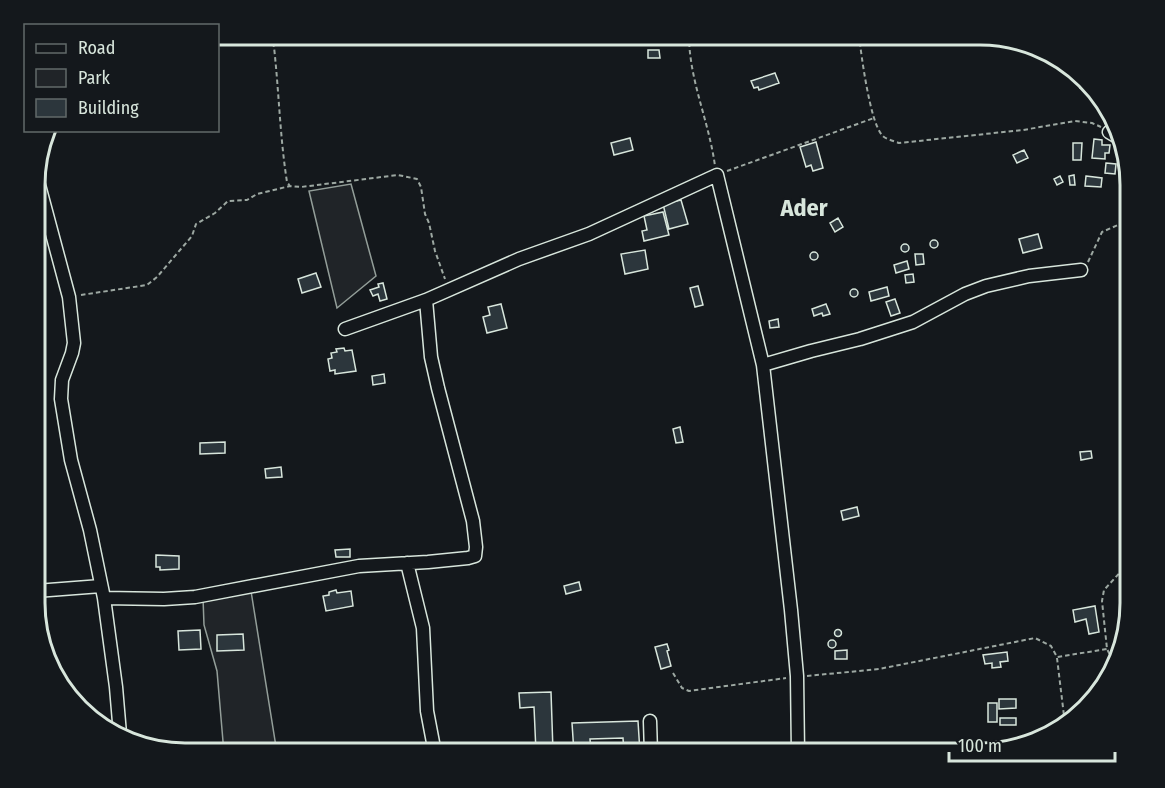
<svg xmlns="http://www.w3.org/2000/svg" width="1165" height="788" font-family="'Fira Sans Condensed',sans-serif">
<rect width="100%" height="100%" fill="#14181c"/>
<path fill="#202428" stroke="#939e99" stroke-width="1.5" d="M 351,184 L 376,276 L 337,308 L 309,191 Z
M 251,591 L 277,753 L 224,753 L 217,671 L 204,625 L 203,598 Z"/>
<path fill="#2c363c" stroke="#d8e6dc" stroke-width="1.5" d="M 648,50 L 659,50 L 660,58 L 648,58 Z
M 775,73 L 779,83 L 759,90 L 758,87 L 754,88 L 751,81 Z
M 1080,77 L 1090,88 L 1080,88 Z
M 630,138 L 633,150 L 614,155 L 611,143 Z
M 1094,139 L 1102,140 L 1102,145 L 1110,145 L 1109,153 L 1105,153 L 1105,159 L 1092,158 Z
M 816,142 L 823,168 L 813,171 L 811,165 L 806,167 L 800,147 Z
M 1073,143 L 1082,143 L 1081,160 L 1073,160 Z
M 1024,150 L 1028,158 L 1017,163 L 1013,155 Z
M 1106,163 L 1116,164 L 1115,174 L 1105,173 Z
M 1074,175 L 1075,185 L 1070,185 L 1069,176 Z
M 1060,176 L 1063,182 L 1057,185 L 1054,179 Z
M 1086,176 L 1102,178 L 1101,187 L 1085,186 Z
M 681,200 L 688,224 L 669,229 L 663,204 Z
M 1124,205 L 1130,205 L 1130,213 L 1123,212 Z
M 663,212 L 669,235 L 644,241 L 642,231 L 647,230 L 644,216 Z
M 838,218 L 843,227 L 835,232 L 830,223 Z
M 1130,230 L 1130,244 L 1126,245 L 1123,231 Z
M 1038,234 L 1042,248 L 1023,253 L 1019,239 Z
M930 244a4 4 0 1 1 8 0a4 4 0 1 1-8 0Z
M901 248a4 4 0 1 1 8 0a4 4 0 1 1-8 0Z
M 645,250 L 648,269 L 625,274 L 621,254 Z
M810 256a4 4 0 1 1 8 0a4 4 0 1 1-8 0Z
M 915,254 L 923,254 L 924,264 L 916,265 Z
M 907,261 L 909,269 L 896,273 L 894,265 Z
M 316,273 L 321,287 L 302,293 L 298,279 Z
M 913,274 L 914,282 L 906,283 L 905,275 Z
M 383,283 L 387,299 L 380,301 L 378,294 L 373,296 L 370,290 L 379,287 L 378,284 Z
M 698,286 L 703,305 L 695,307 L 690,288 Z
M 887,287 L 889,296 L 871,301 L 869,292 Z
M850 293a4 4 0 1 1 8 0a4 4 0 1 1-8 0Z
M 895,299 L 900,313 L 891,316 L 886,302 Z
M 501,304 L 507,328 L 487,333 L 483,317 L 490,315 L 488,307 Z
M 826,304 L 830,314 L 823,316 L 822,313 L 814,316 L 812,309 Z
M 778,319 L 779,327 L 770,328 L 769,321 Z
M 1127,331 L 1130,332 L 1130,339 L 1128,341 L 1123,337 Z
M 344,348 L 345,351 L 352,350 L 356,371 L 335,374 L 335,370 L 330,371 L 328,359 L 332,358 L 331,353 L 337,352 L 336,349 Z
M 384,374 L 385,383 L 373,385 L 372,376 Z
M 680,427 L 683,442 L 676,443 L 673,429 Z
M 225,442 L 225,453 L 200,454 L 200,443 Z
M 1128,442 L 1129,449 L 1122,451 L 1120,444 Z
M 1091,451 L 1092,458 L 1081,460 L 1080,452 Z
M 281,467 L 282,477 L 266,478 L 265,469 Z
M 857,507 L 859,516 L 843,520 L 841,511 Z
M 350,549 L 350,557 L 336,557 L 335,550 Z
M 156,555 L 179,556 L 179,569 L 160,570 L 160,567 L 156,567 Z
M 579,582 L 581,590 L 566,594 L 564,586 Z
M 336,590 L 337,593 L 351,591 L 353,606 L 326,611 L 323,596 L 329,595 L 329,592 Z
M 1095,606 L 1099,632 L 1089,634 L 1086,619 L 1075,622 L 1073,610 Z
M834.5 633a3.5 3.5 0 1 1 7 0a3.5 3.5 0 1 1-7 0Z
M 200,630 L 201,649 L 179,650 L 178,631 Z
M 243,634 L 244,650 L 217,651 L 217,635 Z
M828 644a4 4 0 1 1 8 0a4 4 0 1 1-8 0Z
M 667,644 L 669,650 L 667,651 L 671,666 L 661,669 L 655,647 Z
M 847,650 L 847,659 L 835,659 L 835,651 Z
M 1007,652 L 1008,661 L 1000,662 L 1001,667 L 992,668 L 992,663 L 985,664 L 983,655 Z
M 551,692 L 553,751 L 536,752 L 534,707 L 520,708 L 519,693 Z
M 999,699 L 1016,699 L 1016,708 L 999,709 Z
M 988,703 L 997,703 L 997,722 L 988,722 Z
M 1000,718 L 1016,718 L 1016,725 L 1000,725 Z
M 638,721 L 640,753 L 624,753 L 623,738 L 590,739 L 591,753 L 574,753 L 572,723 Z"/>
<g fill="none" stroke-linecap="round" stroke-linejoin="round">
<g stroke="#d8e6dc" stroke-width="15">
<path id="minor" d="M 1109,132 L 1119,138
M 36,178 L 39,185 L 69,297 L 74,343 L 72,353 L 62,380 L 61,399 L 71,460 L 90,530 L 104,598 L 116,687 L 120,734
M 345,329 L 426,300 L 519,259 L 589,234 L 717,175 L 763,365 L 791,610 L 797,676 L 798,753
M 763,365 L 811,351 L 860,339 L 913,322 L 965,294 L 986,286 L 1029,276 L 1081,270
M 407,563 L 423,628 L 427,711 L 435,753
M 36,591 L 101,586
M 104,598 L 164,599 L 195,597 L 359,566 L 428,562 L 468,558 L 475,556 L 476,547 L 473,521 L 438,388 L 431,357 L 426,300
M 650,721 L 651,753"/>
</g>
<path stroke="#9da8a2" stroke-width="2" stroke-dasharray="4.5 3" stroke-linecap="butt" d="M 271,35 L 274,47 C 279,92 280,138 287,182 L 290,186
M 689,35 C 689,80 709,121 715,166
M 859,35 C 861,54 870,122 882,135 C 885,139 894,141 899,143 L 1023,130 L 1075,121 L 1092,123 L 1101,127
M 1110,121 L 1112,116
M 727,171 L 874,118
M 1088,262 L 1102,232 L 1118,225 L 1130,223
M 81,295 L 147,285 L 157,277 L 192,236 L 196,224 L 215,213 L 228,201 L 247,200 L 257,194 L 290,186 L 301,187 L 398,175 L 417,179 L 421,187 L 425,214 L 429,223 L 435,251 L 445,279
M 1057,658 L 1065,724
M 1114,659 L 1112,659 L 1107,649 L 1102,601 L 1104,590 L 1125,567 L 1130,530
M 673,673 L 682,688 L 689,691 L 786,678
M 807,676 L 879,669 L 1035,638 L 1051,646 L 1057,657 L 1107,649"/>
<use href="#minor" stroke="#14181c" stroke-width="12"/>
</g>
<g text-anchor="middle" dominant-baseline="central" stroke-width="4.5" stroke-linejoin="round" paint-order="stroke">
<g font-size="24" font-weight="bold" fill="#d8e6dc" stroke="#14181c">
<text x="804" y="208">Ader</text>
</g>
</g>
<path d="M0 0H1165V788H0ZM185 45H980A140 140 0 0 1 1120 185V603A140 140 0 0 1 980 743H185A140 140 0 0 1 45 603V185A140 140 0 0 1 185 45Z" fill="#14181c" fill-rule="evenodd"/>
<path fill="none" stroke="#d8e6dc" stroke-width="3" d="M185 45H980A140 140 0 0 1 1120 185V603A140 140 0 0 1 980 743H185A140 140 0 0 1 45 603V185A140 140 0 0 1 185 45Z"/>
<rect x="24" y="24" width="195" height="108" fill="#14181c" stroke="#626a69" stroke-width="1.5"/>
<rect x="36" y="44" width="30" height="9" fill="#14181c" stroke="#626a69" stroke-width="1.5"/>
<text x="78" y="54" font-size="18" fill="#d8e6dc">Road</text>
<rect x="36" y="69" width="30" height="18" fill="#202428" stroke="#626a69" stroke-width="1.5"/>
<text x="78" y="84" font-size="18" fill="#d8e6dc">Park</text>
<rect x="36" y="99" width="30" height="18" fill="#2c363c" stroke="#626a69" stroke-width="1.5"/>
<text x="78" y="114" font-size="18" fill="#d8e6dc">Building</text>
<path d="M949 752v9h166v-9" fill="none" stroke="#d8e6dc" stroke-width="3"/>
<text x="958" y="752" font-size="18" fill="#d8e6dc" stroke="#14181c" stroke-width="4.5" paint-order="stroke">100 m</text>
</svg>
